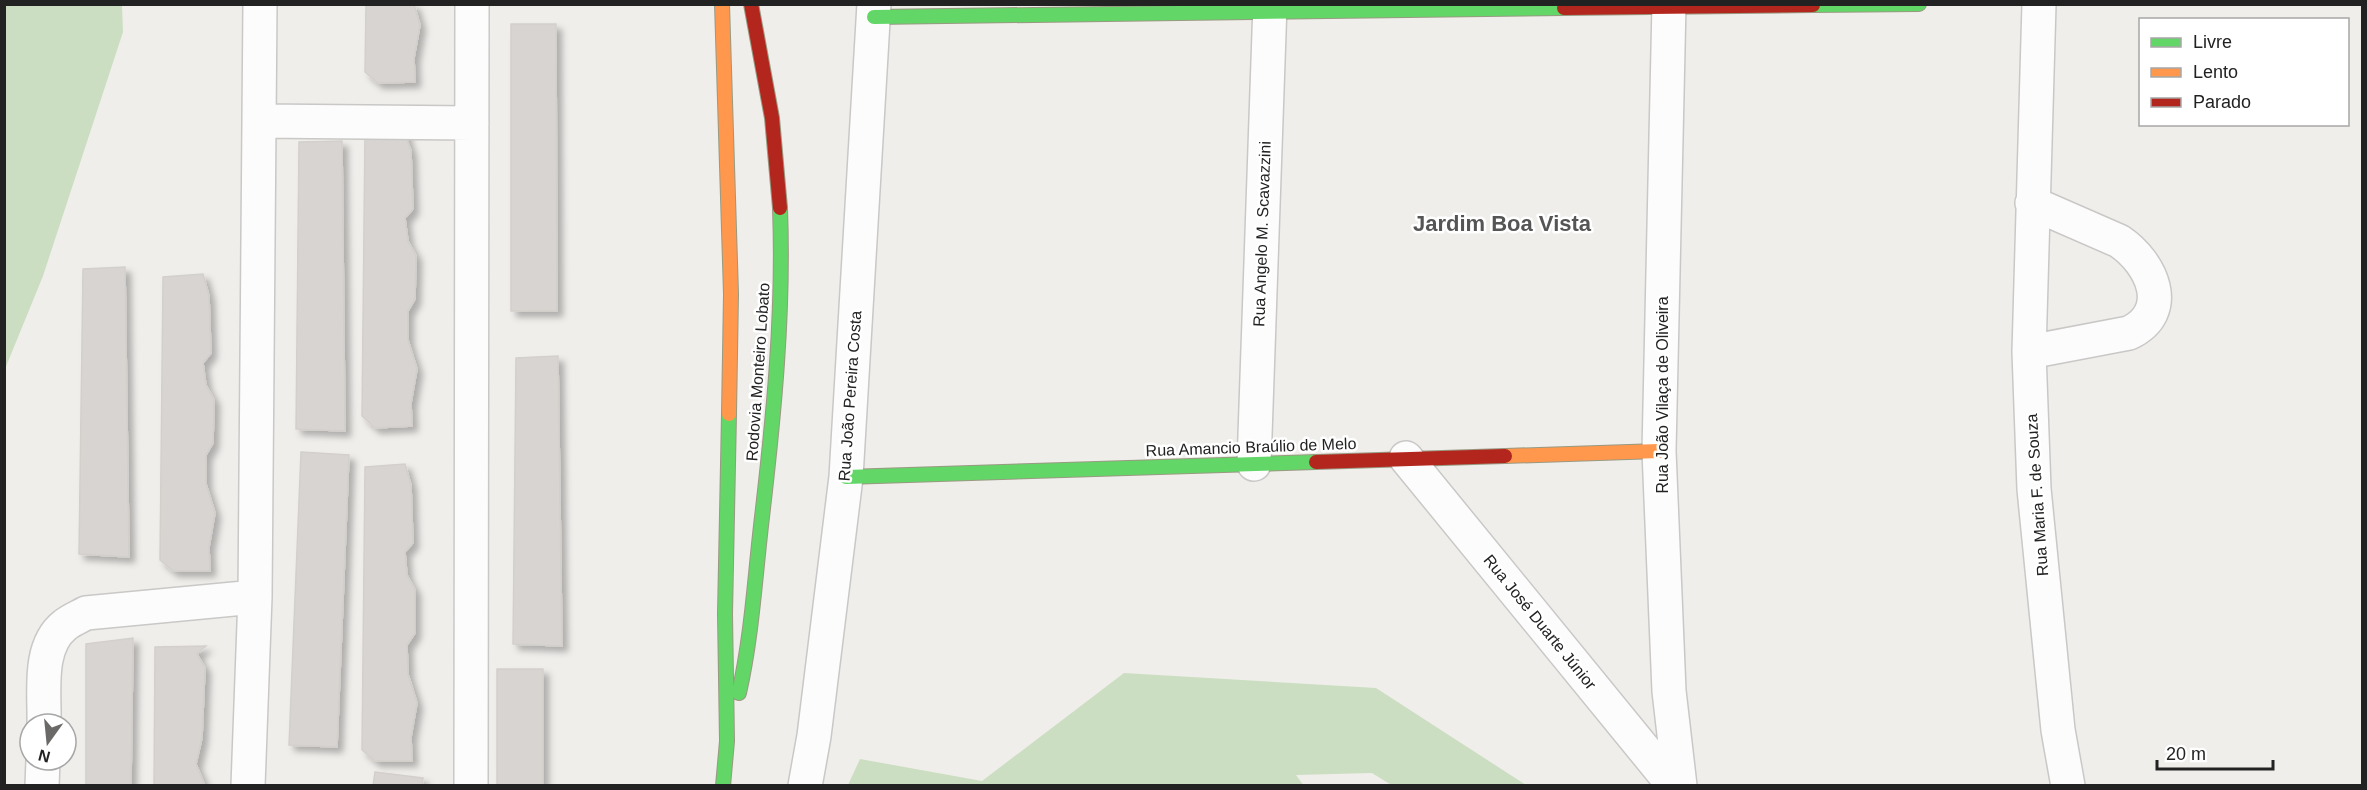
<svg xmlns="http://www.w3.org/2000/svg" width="2367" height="790" font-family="Helvetica,sans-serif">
<defs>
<filter id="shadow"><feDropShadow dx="5.5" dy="5.5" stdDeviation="3" flood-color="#0004"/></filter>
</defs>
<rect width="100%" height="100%" fill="#f0eeeb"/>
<path fill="#cbdec1" d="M 5,4 L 122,5 L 123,32 L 43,276 L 5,369 Z
M 1124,673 L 1376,688 L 1526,785 L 1393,786 L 1372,773 L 1296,775 L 1304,786 L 848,785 L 860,759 L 982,781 Z"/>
<path fill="#d7d4d2" stroke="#d3d0cc" stroke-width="1.5" filter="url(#shadow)" d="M 366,4 L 414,4 L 420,25 L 414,58 L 415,82 L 378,83 L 365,72 Z
M 511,24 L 556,24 L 557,311 L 511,311 Z
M 405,129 L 407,140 L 411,151 L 413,209 L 405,218 L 408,241 L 416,256 L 415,299 L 408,311 L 408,340 L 417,369 L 411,403 L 412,426 L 375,428 L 362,416 L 365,132 Z
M 342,141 L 345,431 L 296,429 L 299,142 Z
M 125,267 L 129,557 L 79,554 L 83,269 Z
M 203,274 L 209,296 L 211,353 L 203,363 L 206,385 L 214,400 L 213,443 L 206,455 L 206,484 L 215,513 L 209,547 L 210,571 L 173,571 L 160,560 L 163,277 Z
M 558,356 L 562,646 L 513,644 L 516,358 Z
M 301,452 L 349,455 L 337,747 L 289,745 Z
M 405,464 L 411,485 L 413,543 L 405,552 L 407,575 L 415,590 L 415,633 L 407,645 L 408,674 L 417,703 L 411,737 L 412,761 L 375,761 L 362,750 L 365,467 Z
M 133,638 L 131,786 L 86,786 L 86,644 Z
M 206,646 L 197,654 L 205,668 L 202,738 L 196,764 L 205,786 L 154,786 L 155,647 Z
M 497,669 L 543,669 L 543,786 L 497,786 Z
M 375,772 L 423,778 L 422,786 L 373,786 Z"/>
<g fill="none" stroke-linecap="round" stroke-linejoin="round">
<g stroke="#c9c8c7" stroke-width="36">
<path id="street" d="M 1669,4 L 1659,451 L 1669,691 L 1680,786
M 2039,4 L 2029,352 L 2034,489 L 2058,730 L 2068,786
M 260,121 L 472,123
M 2029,352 L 2129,333 C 2174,312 2152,263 2119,241 L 2032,203
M 1406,458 L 1674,786
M 1254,464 L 1270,4
M 44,724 C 45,693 37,647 65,625 C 71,620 79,617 86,613 L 255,597
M 42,786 L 43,760
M 248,786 L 255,597 L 260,4
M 471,786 L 472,4
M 805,786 L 814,736 L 846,477 L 874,4"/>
</g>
<g stroke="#999a82" stroke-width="16">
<path id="fast" d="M 1813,5 L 1919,4
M 874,17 L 1564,8
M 846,477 L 1316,462
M 739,693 C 752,635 755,576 762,517 C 774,414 784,312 780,208
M 723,786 L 727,741 L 725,614 L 729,414"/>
</g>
<g stroke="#999a82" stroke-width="16">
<path id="slow" d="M 722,4 L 731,294 L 729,414
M 1505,456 L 1659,451"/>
</g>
<g stroke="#999a82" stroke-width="16">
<path id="jam" d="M 751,4 L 772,118 L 780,208
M 1564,8 L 1813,5
M 1316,462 L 1505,456"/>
</g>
<use href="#street" stroke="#fdfcfc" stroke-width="33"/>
<use href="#fast" stroke="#63d668" stroke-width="14"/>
<use href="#slow" stroke="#ff974d" stroke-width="14"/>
<use href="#jam" stroke="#b3261e" stroke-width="14"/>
</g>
<g text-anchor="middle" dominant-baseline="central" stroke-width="5" stroke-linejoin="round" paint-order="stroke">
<g font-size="16" fill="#222" stroke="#fff">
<text transform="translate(1262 234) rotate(-88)">Rua Angelo M. Scavazzini</text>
<text transform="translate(758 372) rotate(-86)">Rodovia Monteiro Lobato</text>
<text transform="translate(1662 395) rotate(-90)">Rua João Vilaça de Oliveira</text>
<text transform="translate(850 396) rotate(-86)">Rua João Pereira Costa</text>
<text transform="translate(1251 447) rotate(-2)">Rua Amancio Braúlio de Melo</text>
<text transform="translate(2037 495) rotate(-94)">Rua Maria F. de Souza</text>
<text transform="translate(1540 622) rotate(51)">Rua José Duarte Júnior</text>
</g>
<g font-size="22" font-weight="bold" fill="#555" stroke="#fff">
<text x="1502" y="223">Jardim Boa Vista</text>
</g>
</g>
<rect width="2367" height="790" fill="none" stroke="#222222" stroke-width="12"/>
<rect x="2139" y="18" width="210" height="108" fill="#ffffff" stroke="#a7a7a7" stroke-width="1.5"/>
<rect x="2151" y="38" width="30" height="9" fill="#63d668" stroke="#a7a7a7" stroke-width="1.5"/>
<text x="2193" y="48" font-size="18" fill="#222222">Livre</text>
<rect x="2151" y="68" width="30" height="9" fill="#ff974d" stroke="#a7a7a7" stroke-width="1.5"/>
<text x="2193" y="78" font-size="18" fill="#222222">Lento</text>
<rect x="2151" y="98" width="30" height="9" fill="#b3261e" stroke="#a7a7a7" stroke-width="1.5"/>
<text x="2193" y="108" font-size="18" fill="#222222">Parado</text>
<g transform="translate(48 742) rotate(195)"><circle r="28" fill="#ffffff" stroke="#a7a7a7" stroke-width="1.5"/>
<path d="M0-4.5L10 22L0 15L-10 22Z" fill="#6a6968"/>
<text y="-9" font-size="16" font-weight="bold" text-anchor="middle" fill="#222222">N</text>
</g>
<path d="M2157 760v9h116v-9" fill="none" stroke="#222222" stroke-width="3"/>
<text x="2166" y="760" font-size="18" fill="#222222" stroke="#ffffff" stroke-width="4.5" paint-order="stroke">20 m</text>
</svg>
